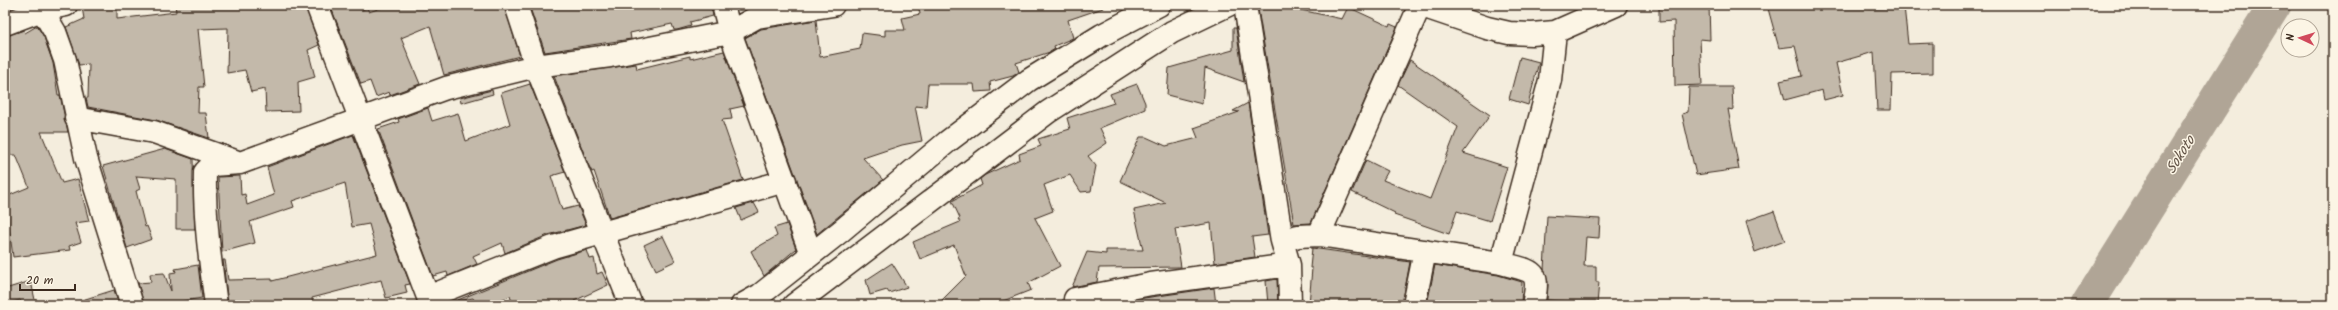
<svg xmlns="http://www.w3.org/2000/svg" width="2338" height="310" font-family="Kalam,sans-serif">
<rect width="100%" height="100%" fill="#f4eddd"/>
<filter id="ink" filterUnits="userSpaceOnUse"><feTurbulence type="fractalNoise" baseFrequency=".025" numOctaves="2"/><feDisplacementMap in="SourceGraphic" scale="8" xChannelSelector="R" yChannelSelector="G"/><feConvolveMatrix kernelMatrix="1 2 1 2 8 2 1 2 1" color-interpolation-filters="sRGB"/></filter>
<g filter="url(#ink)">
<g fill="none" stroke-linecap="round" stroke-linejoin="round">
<path stroke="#b0a596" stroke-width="33" d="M 2087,305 L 2275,5"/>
</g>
<path fill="#c3b9aa" stroke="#3b2a1e" d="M 117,5 L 117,19 L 176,12 L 175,5 L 305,5 L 319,45 L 308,50 L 315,77 L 298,82 L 299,111 L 266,112 L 265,89 L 251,92 L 245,70 L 227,73 L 228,28 L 198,29 L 204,87 L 199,87 L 198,113 L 206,113 L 209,138 L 156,120 L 88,107 L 86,98 L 88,98 L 89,64 L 79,65 L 66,27 L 84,19 L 82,7 Z
M 330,5 L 360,5 L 362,10 L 367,8 L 369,12 L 389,5 L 504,5 L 520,56 L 444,75 L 430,26 L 401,38 L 420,84 L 390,95 L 389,92 L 376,97 L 370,81 L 361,84 Z
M 529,5 L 711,5 L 713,16 L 690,22 L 691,26 L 677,30 L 674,30 L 672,24 L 630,33 L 631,39 L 545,52 Z
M 918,5 L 1103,5 L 1103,8 L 1068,20 L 1073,38 L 1054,46 L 1055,49 L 1050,52 L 1016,63 L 1019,72 L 1013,76 L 990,82 L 991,91 L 975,92 L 974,84 L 928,84 L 926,107 L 915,106 L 922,141 L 902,145 L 863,158 L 883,180 L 817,234 L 745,38 L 761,29 L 816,20 L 820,57 L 860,49 L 862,33 L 885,36 L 885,30 L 905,30 L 902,18 L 920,14 Z
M 1659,5 L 1709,5 L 1710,40 L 1700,39 L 1702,85 L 1675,86 L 1674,21 L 1659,22 Z
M 1767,5 L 1868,5 L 1869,9 L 1904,6 L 1908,44 L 1933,43 L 1933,73 L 1892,74 L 1891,110 L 1877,110 L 1874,52 L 1836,63 L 1843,95 L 1824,100 L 1822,90 L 1785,100 L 1780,81 L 1802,76 L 1795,46 L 1779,48 Z
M 1287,7 L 1342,19 L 1348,7 L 1389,26 L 1390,24 L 1397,27 L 1311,223 L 1294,224 L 1258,9 Z
M 37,26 L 44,37 L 53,63 L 58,95 L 60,95 L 68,132 L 41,132 L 62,183 L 78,179 L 89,221 L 75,223 L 81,242 L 69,246 L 70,250 L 13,257 L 5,197 L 29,187 L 16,155 L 5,155 L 5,36 L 24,30 L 25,33 Z
M 1233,28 L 1236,28 L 1244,82 L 1205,68 L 1202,104 L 1167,95 L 1169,68 L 1233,50 Z
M 724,51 L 744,106 L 730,109 L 732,119 L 722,120 L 743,180 L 610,218 L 594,171 L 592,172 L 588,164 L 554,76 L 636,64 L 637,69 L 690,56 L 690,59 Z
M 1520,57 L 1539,62 L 1528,105 L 1509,99 Z
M 1410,60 L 1490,115 L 1463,153 L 1507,167 L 1490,221 L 1457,211 L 1449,234 L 1394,215 L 1395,213 L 1352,192 L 1366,160 L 1388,171 L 1383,180 L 1430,199 L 1458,127 L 1398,85 Z
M 530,84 L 565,172 L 551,176 L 562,210 L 578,206 L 586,225 L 548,235 L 505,253 L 502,243 L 473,256 L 477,264 L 448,276 L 447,272 L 433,276 L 378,129 L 399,122 L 398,119 L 428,108 L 432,121 L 458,113 L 466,141 L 510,124 L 501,93 Z
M 1137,84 L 1145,103 L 1145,109 L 1100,128 L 1107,143 L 1088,156 L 1096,166 L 1091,191 L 1081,192 L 1070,175 L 1044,185 L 1053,211 L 1035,218 L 1060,266 L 1028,283 L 1031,290 L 993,305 L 937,305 L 966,276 L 954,245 L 920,259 L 913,242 L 960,222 L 958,219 L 960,218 L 952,201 L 982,185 L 980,179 L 985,175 L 1020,159 L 1019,154 L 1041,146 L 1038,139 L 1070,129 L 1067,118 L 1114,103 L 1110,94 Z
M 1689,87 L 1732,87 L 1733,110 L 1728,109 L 1739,169 L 1696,175 L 1682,114 L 1688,112 Z
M 492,90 L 493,94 L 461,103 L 460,98 Z
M 1248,103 L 1268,235 L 1252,237 L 1255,257 L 1215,263 L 1211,223 L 1175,229 L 1181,267 L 1099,268 L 1097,282 L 1072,287 L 1087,252 L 1106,254 L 1106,250 L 1143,250 L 1134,210 L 1166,203 L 1120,181 L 1140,137 L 1146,137 L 1166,146 L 1198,138 L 1194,128 L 1239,112 L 1233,111 Z
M 353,135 L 410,284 L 405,285 L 407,293 L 386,298 L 381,280 L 312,298 L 313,305 L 228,305 L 223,260 L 225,260 L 228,280 L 272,279 L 272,281 L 377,254 L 369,224 L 352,227 L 345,183 L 292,201 L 294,207 L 250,222 L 255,243 L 222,252 L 218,177 L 240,176 L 241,195 L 245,194 L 247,205 L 274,195 L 267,167 Z
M 165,149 L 193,159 L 195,229 L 176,229 L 176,179 L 136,176 L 140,189 L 136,191 L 145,227 L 147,226 L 152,239 L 127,248 L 103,166 Z
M 754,203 L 759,212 L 741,220 L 736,208 Z
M 1774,211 L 1785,241 L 1755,252 L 1746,221 Z
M 1547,216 L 1600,219 L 1599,238 L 1586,237 L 1584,266 L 1596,266 L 1596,282 L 1599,282 L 1597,304 L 1547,300 L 1548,282 L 1544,270 Z
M 787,224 L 796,249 L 764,276 L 751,251 L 777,236 L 774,228 Z
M 663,236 L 675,261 L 656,270 L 644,245 Z
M 1312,248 L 1410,262 L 1402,305 L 1309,305 L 1312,268 L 1310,268 Z
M 587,250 L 590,259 L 594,258 L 597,274 L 602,272 L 608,285 L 574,301 L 575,305 L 513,305 L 510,296 L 489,305 L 476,305 L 473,298 L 453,302 L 557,259 Z
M 892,263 L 907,287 L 889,293 L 887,290 L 870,295 L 866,280 Z
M 198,265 L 202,298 L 184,301 L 175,305 L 144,305 L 138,283 L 151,282 L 150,274 L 164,273 L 171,291 L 170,273 L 176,272 L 175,269 Z
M 1435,265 L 1498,275 L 1522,282 L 1521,305 L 1427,305 Z
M 1277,279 L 1278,305 L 1268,305 L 1266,281 Z
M 31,281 L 36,305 L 24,305 L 20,300 L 5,304 L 5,289 Z
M 1214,288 L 1216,305 L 1138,305 L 1137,299 Z
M 114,290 L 119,305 L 77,305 L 76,302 Z"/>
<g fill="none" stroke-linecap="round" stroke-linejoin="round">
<g stroke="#3b2a1e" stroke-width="25">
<path id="minor" d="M 39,5 L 55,32 L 65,60 L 86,158 L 132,305
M 317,5 L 431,305
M 516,5 L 536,66 L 631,305
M 723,5 L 730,32 L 811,254
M 1245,5 L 1282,241
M 1419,5 L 1487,28 L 1509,33 L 1532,34 L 1555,32 L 1616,5
M 5,24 L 42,10 L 66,5
M 76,118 L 154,132 L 235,161
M 1319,235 L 1420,5
M 1501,263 L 1550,80 L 1555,32
M 428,297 L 553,247 L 785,181
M 1075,299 L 1151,284 L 1289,265
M 216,305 C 210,260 204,217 205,172 L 212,165 L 240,163 L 446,88 L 536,66 L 610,56 L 730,32 L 757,17 L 833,5
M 742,305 L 760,295 L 841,231 L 947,142 L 1029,80 L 1102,35 L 1159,5
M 794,305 L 1048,112 L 1172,32 L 1228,5
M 1290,305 L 1289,265 L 1282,241 L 1298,236 L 1319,235 L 1501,263 C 1533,272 1541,268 1533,305
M 1414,305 L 1425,251"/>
</g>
<use href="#minor" stroke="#fcf5e5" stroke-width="22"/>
</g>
</g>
<g text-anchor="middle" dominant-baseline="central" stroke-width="3" stroke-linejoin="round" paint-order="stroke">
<g font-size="15" font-style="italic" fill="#645548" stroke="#fcf5e5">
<text transform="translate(2181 155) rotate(-58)">Sokoto</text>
</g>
</g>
<rect width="2338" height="310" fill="none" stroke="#fcf5e5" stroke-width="20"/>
<rect x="10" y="10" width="2318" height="290" fill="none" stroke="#3b2a1e" stroke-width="1.5" filter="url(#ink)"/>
<g transform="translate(2300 38) rotate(274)"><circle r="19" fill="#fcf5e5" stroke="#afa495"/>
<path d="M0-3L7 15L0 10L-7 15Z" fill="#d1495b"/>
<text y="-6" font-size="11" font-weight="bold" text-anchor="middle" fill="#3b2a1e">N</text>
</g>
<path d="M20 284v6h55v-6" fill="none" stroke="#3b2a1e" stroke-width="2"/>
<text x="26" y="284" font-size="12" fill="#3b2a1e" stroke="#fcf5e5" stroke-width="3" paint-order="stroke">20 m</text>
</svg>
